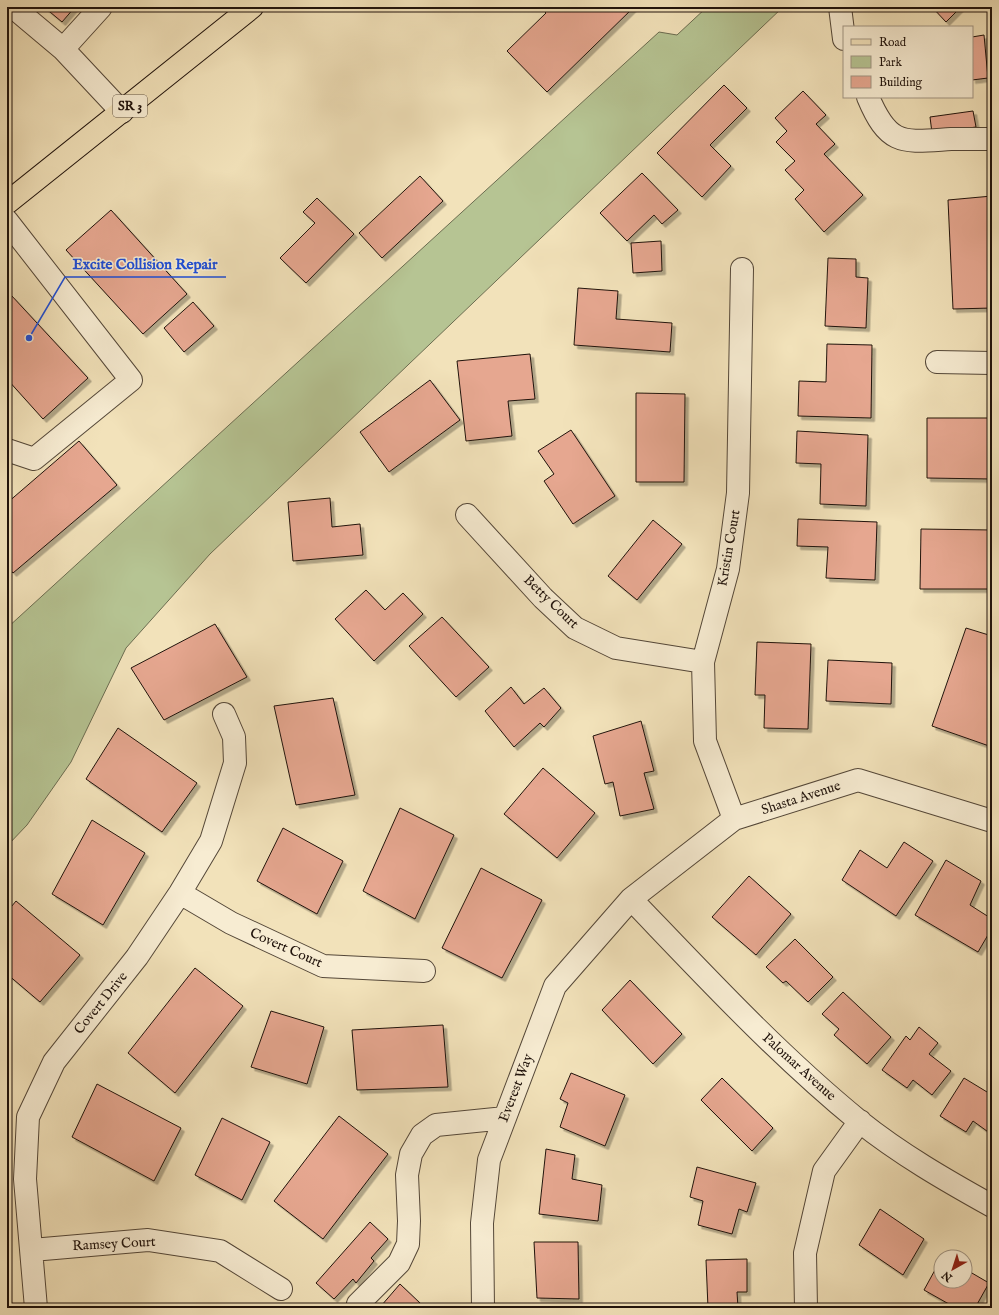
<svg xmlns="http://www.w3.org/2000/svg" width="999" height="1315" font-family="'IM FELL English',serif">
<defs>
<filter id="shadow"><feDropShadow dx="3.5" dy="3.5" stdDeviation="0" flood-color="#0004"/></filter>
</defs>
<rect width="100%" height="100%" fill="#f2e2ba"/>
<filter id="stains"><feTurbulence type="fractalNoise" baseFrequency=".005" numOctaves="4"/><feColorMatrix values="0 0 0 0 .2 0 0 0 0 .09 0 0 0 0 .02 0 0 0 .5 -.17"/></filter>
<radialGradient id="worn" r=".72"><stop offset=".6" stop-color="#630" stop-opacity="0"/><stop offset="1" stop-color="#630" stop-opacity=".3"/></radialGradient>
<path fill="#b6c493" stroke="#6b6c50" d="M 707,7 L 783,7 L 210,554 L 126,648 L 71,762 L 27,825 L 7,846 L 7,628 L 659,32 L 677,35 Z"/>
<path fill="#e6a790" stroke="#20130c" filter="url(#shadow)" d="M 44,7 L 75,7 L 62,22 Z
M 549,7 L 634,7 L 547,92 L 507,51 L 546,13 L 544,11 Z
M 932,7 L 961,7 L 946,22 Z
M 991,18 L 992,18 L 992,93 Z
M 984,35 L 988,78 L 972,80 L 972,37 Z
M 724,85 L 747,108 L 710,145 L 731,166 L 702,197 L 657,153 Z
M 803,91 L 826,115 L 816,124 L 835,144 L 824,154 L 863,195 L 824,232 L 795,199 L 804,190 L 785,170 L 795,161 L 776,142 L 787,131 L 775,118 Z
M 973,111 L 976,127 L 932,133 L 930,117 Z
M 642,173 L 678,210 L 662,224 L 654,215 L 627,241 L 600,213 Z
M 420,176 L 443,201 L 382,258 L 359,233 Z
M 992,196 L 992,308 L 953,309 L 948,200 Z
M 317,198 L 354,234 L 306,283 L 280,258 L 315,223 L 303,212 Z
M 111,210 L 187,294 L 143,334 L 66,250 Z
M 661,241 L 662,271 L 633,273 L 631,243 Z
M 828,258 L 856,259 L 856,277 L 868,278 L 866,328 L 825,326 Z
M 578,288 L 618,291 L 616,319 L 672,323 L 670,352 L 574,345 Z
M 11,295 L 88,378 L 43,419 L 7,379 L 7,299 Z
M 193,302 L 214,326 L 184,352 L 164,328 Z
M 827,344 L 872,345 L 871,418 L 798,416 L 799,381 L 826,382 Z
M 530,354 L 535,399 L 508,401 L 512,436 L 466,441 L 457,361 Z
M 430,380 L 460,420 L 389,472 L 360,432 Z
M 636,393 L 685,394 L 684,482 L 636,482 Z
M 927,418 L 992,418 L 992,479 L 927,478 Z
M 571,430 L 615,496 L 573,524 L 544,481 L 554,474 L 538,451 Z
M 797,431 L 868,435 L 866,506 L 820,504 L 821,464 L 796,463 Z
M 79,441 L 117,485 L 13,573 L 7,566 L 7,503 Z
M 330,498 L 332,527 L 360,524 L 363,555 L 293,561 L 288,502 Z
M 798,519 L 877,522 L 875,580 L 826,578 L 828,547 L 797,546 Z
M 653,520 L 682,544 L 637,600 L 608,576 Z
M 921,529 L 992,530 L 992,589 L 920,589 Z
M 366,590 L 385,610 L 403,593 L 423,614 L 374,661 L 335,619 Z
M 442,617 L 489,667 L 456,697 L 409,646 Z
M 215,624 L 247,677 L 164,720 L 131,668 Z
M 966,628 L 992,636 L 992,747 L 932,726 Z
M 757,642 L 811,644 L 808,729 L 764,728 L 765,695 L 755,695 Z
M 828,660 L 892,663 L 891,704 L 826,701 Z
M 511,687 L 524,704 L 544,688 L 561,708 L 544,727 L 540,723 L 514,747 L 485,711 Z
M 333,698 L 355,795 L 296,805 L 274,706 Z
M 641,721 L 654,771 L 644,773 L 654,809 L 620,816 L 613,782 L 605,784 L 593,736 Z
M 118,728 L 197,783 L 162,832 L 86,779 Z
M 543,768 L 595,813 L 557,858 L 504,814 Z
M 400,808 L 454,835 L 415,919 L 363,891 Z
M 92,820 L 145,853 L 103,925 L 52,894 Z
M 283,828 L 343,861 L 317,914 L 257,881 Z
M 904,842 L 933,861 L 896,916 L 842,880 L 860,850 L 887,868 Z
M 946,860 L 981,881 L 970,905 L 992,919 L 992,928 L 978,952 L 915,915 Z
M 481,868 L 542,900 L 502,978 L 442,948 Z
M 749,876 L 791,914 L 756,955 L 712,917 Z
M 16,901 L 80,955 L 40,1002 L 7,974 L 7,912 Z
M 795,939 L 833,977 L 808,1002 L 786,981 L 783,983 L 766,967 Z
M 195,968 L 243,1006 L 175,1093 L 128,1053 Z
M 630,980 L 682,1034 L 653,1064 L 602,1010 Z
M 843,992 L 891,1037 L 867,1064 L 834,1035 L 839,1029 L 822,1014 Z
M 271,1011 L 324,1027 L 307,1084 L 251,1067 Z
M 443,1025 L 448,1087 L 357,1090 L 352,1030 Z
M 919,1027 L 938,1043 L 929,1054 L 951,1071 L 932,1095 L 913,1080 L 907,1088 L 882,1070 L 906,1036 L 910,1040 Z
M 571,1073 L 625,1095 L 605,1146 L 560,1127 L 568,1103 L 560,1099 Z
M 722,1078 L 773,1128 L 752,1151 L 701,1100 Z
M 964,1078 L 992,1095 L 991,1134 L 973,1121 L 966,1132 L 940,1116 Z
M 97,1084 L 181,1128 L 154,1181 L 72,1137 Z
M 339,1116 L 388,1154 L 323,1239 L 274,1201 Z
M 222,1118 L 270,1142 L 242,1200 L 195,1175 Z
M 546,1149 L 575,1155 L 572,1179 L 602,1185 L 598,1221 L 539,1214 Z
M 697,1167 L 756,1183 L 747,1212 L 739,1209 L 732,1234 L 698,1225 L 703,1201 L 690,1197 Z
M 880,1209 L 924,1239 L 903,1275 L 859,1245 Z
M 370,1222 L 388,1239 L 371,1258 L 374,1261 L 356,1283 L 353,1279 L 334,1299 L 316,1283 Z
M 534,1242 L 578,1242 L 579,1299 L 537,1298 Z
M 747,1259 L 747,1292 L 737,1292 L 738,1308 L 708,1308 L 706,1260 Z
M 941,1259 L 941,1281 L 965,1281 L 965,1269 L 989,1283 L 975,1308 L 956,1308 L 924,1290 Z
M 400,1284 L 421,1304 L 417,1308 L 383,1308 L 381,1306 Z"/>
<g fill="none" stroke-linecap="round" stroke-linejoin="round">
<g stroke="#544738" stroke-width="24">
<path id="minor" d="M 13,7 L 63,49 L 122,112
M 840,7 L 844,39
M 63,49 L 101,7
M 868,97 C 889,147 903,142 951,139 C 965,139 978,139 992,139
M 7,221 L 131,380 L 34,459 L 7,450
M 937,362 L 992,363
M 467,515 L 543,598 L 575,628 L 616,648 L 703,662
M 734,819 L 705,741 L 703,662 L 728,569 L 738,493 L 742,269
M 180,893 L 231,923 L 323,966 L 424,971
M 631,899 C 704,975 777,1054 859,1121 C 900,1154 947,1181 992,1206
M 32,1250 L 148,1240 L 220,1251 L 281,1289
M 358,1304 L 399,1263 L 408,1244 L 409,1221 L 407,1175 L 411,1154 L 422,1135 L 436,1125 L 505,1118
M 36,1308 L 25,1179 L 28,1117 L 54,1062 L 137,957 L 180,893 L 211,841 L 235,763 L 234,737 L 224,714
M 483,1308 L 482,1223 L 489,1160 L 555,986 L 631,899 L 734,819 L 858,780 L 992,821
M 806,1308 L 805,1253 L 824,1171 L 860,1121"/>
</g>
<g stroke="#20130c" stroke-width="24">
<path id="major" d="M 7,203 L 252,7"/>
</g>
<use href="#minor" stroke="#f7ecd2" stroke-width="22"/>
<use href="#major" stroke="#f2e2ba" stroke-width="22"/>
</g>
<g text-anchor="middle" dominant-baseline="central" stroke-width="3" stroke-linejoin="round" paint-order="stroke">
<rect fill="#f7ecd2" stroke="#605447" stroke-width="1" x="113" y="95" width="34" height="22" rx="3"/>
<g font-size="13" font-weight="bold" fill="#20130c">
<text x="130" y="106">SR 3</text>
</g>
<g font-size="14" fill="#20130c" stroke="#f7ecd2">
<text transform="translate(729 548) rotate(-80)">Kristin Court</text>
<text transform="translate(551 602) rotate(44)">Betty Court</text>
<text transform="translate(801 798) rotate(-18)">Shasta Avenue</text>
<text transform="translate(286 948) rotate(24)">Covert Court</text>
<text transform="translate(101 1003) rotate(-51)">Covert Drive</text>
<text transform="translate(799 1067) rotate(42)">Palomar Avenue</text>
<text transform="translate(516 1088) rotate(-69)">Everest Way</text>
<text transform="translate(114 1244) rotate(-3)">Ramsey Court</text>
</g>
</g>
<path fill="none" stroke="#1d4ed8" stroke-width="1.5" d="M29 338L65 277H226"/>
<circle fill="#1d4ed8" stroke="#f7ecd2" stroke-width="1.5" cx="29" cy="338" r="4"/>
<g font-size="15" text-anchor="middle" font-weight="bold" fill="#1d4ed8" stroke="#f7ecd2" stroke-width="3" stroke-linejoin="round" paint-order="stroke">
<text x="145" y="269">Excite Collision Repair</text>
</g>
<rect width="999" height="1315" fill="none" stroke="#f2e2ba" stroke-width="24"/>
<rect x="8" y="8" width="983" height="1299" fill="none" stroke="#20130c" stroke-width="2"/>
<rect x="12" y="12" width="975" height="1291" fill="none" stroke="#20130c"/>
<rect x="843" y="26" width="130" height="72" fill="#f7ecd2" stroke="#a19583"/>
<rect x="851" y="39" width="20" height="6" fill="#f2e2ba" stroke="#a19583"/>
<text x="879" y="46" font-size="12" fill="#20130c">Road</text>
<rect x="851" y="56" width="20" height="12" fill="#b6c493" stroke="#a19583"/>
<text x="879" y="66" font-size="12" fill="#20130c">Park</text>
<rect x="851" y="76" width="20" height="12" fill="#e6a790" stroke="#a19583"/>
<text x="879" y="86" font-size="12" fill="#20130c">Building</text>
<g transform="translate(953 1269) rotate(219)"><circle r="19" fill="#f7ecd2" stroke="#a19583"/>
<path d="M0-3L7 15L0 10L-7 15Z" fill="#8f2418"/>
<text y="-6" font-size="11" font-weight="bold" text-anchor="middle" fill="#20130c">N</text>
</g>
<rect width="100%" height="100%" filter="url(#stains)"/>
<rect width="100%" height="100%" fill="url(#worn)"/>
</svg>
